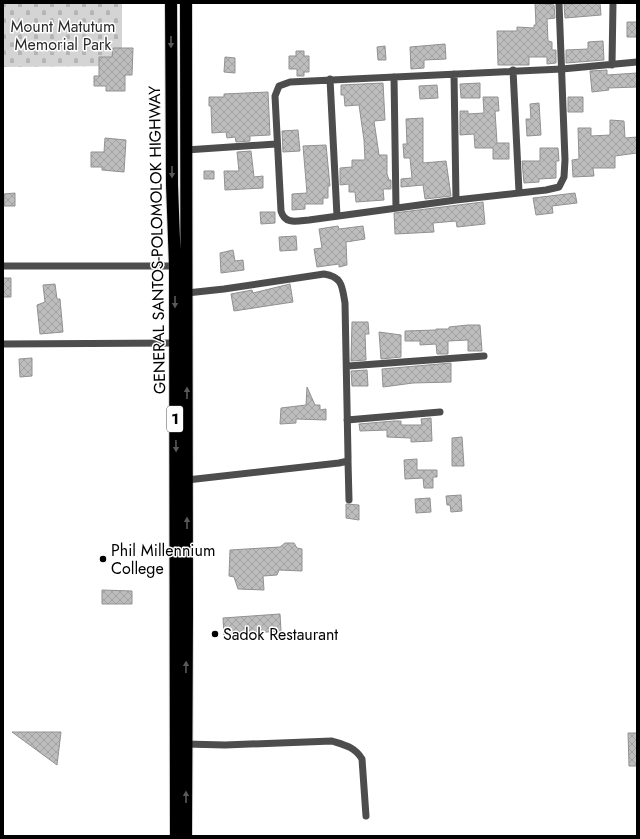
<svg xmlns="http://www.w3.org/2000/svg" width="640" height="839" font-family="Jost,sans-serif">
<defs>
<pattern id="cemetery-stones" width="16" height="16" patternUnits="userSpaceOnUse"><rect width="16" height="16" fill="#d4d4d4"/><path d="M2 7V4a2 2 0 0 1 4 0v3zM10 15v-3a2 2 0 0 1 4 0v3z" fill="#b4b4b4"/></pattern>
<pattern id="building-cross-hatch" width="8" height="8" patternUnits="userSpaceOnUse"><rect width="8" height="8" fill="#bdbdbd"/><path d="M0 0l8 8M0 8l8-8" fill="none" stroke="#a1a1a1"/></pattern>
</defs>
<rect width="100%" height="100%" fill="#fff"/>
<path fill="url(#cemetery-stones)" d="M 3,3 L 122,3 L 122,66 L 3,67 Z"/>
<path fill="url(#building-cross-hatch)" stroke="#919191" d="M 535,3 L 554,5 L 555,18 L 547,19 L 548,41 L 552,42 L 552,50 L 556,50 L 556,63 L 547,64 L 547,57 L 529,57 L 529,65 L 498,65 L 497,31 L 517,31 L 517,27 L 534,28 L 534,25 L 536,25 Z
M 600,3 L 601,15 L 565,18 L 564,4 Z
M 627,22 L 637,22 L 637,37 L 627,37 Z
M 603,41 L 604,60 L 566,63 L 566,50 L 588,49 L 588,42 Z
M 445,44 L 446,59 L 424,60 L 424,68 L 411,69 L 410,47 Z
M 385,46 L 386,60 L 378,60 L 377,47 Z
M 113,48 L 133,48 L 132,75 L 125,75 L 125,91 L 106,91 L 106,86 L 94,86 L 94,76 L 99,76 L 99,57 L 112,57 Z
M 296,51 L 304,51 L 304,56 L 309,56 L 309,72 L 304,72 L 304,76 L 297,76 L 297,69 L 289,69 L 289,56 L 296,56 Z
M 225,57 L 235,58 L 235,73 L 224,72 Z
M 607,70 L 607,75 L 637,73 L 637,87 L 608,88 L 609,90 L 592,92 L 590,71 Z
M 383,83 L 385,120 L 374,121 L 379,155 L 387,155 L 387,174 L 389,180 L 391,180 L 391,189 L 383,189 L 384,200 L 356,202 L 355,192 L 349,192 L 349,184 L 340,185 L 340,168 L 352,167 L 352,160 L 365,160 L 364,140 L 359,105 L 345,106 L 344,95 L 341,95 L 341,85 Z
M 480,83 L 480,98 L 461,98 L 460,84 Z
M 437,85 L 438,98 L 420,99 L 419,86 Z
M 268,92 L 270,135 L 250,136 L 250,141 L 236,142 L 235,137 L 227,138 L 226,132 L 212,133 L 211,106 L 209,106 L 209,97 L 224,97 L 224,94 Z
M 483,97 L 498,97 L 499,111 L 495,111 L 497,143 L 509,143 L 509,159 L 493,159 L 493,148 L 475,148 L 474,134 L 460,135 L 460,111 L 468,111 L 468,114 L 484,113 Z
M 568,97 L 583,97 L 583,112 L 568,112 Z
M 539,103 L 541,135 L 527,136 L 526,119 L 531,119 L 530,104 Z
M 423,118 L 423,163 L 446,161 L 451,196 L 425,199 L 423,185 L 401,187 L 401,179 L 412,178 L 410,158 L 404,158 L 403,144 L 407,144 L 406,119 Z
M 610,120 L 624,121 L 625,138 L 637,137 L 637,153 L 615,156 L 615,168 L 593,168 L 594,176 L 573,177 L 572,160 L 579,159 L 578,128 L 591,128 L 591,136 L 610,135 Z
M 298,130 L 300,151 L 283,152 L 282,131 Z
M 105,138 L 126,140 L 124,172 L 102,170 L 102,167 L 91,167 L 91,152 L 104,152 Z
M 326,145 L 330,186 L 328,186 L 328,198 L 323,198 L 323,204 L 305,204 L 305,209 L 292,210 L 292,194 L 307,193 L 303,146 Z
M 540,148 L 558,148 L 559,161 L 556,161 L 556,178 L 539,179 L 539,182 L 524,183 L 522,161 L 540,161 Z
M 251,151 L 254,177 L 263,176 L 263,188 L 225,190 L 224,171 L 239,171 L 237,152 Z
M 204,171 L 214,171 L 214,179 L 204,179 Z
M 15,193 L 15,206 L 4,206 L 4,194 Z
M 575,193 L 577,203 L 552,206 L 553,213 L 536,215 L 533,198 Z
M 483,202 L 485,224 L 457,227 L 456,221 L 433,223 L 434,232 L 395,234 L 394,213 Z
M 260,212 L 275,212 L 275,223 L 261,224 Z
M 338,226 L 339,229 L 363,226 L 365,239 L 346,242 L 347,265 L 339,267 L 339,264 L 317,267 L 314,249 L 322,248 L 319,229 Z
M 296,236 L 297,250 L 280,251 L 279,237 Z
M 233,250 L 235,261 L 243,260 L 244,270 L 221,273 L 220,253 Z
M 3,278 L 11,278 L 11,297 L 3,297 Z
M 55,284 L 57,299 L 60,299 L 63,332 L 40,334 L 37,305 L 45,302 L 43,285 Z
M 290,284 L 293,302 L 234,311 L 231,294 L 252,290 L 253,293 Z
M 352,322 L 368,322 L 369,334 L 365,334 L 366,360 L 351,361 Z
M 468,325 L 480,325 L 482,351 L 468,351 L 468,340 L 448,341 L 448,354 L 437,354 L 436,344 L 420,345 L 420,341 L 405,341 L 405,331 L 436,330 L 436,329 L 449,329 L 449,327 Z
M 379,332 L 401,335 L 401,357 L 381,359 Z
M 32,358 L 32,376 L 20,377 L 19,359 Z
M 451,363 L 451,382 L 413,383 L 383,387 L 382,369 Z
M 367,370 L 368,386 L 352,386 L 351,371 Z
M 307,387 L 315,405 L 320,405 L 320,410 L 326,409 L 326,420 L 296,419 L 296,423 L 280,424 L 281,408 L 306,405 Z
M 431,418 L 432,441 L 411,442 L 411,438 L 387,437 L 387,430 L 360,431 L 359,424 L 394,421 L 401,421 L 401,425 L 422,425 L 421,419 Z
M 462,437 L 464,466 L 452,466 L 452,438 Z
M 417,459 L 417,470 L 437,470 L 437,477 L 433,477 L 433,488 L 424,488 L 423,478 L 405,479 L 404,460 Z
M 461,495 L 462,511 L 451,512 L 450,505 L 447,505 L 446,496 Z
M 430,498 L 431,512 L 416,513 L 415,499 Z
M 346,504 L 359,505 L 359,520 L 346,518 Z
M 285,543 L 294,543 L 297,548 L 302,549 L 302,571 L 279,570 L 277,575 L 263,576 L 264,590 L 238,589 L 234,577 L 229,576 L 230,550 L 280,547 Z
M 102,590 L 132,591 L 132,604 L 102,604 Z
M 280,614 L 281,631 L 224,635 L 223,618 Z
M 12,732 L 61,732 L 57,765 Z
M 628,733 L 637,733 L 637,766 L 629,766 Z"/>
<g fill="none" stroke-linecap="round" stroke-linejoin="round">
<g stroke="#dbdbdb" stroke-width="14">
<path id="highway" d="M 171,3 L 172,185 L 175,266 L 176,836
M 186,836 L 187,614 L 186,3"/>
</g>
<path stroke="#4d4d4d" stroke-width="7" d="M 559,3 L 565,160 L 564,177 L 559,187 L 546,190 L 456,200 L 309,220 C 297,221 285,225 281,211 L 275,96 L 279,86 L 290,82 L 562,69 L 637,62
M 612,65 L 613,3
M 513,70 L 519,192
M 454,74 L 456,200
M 394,77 L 396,208
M 330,79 L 337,216
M 186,150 L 276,144
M 3,266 L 175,266
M 3,344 L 175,343
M 348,366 L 484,356
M 347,420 L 440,412
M 348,461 L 349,500
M 187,480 L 339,463 L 348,461 L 348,456 L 345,303 C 342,287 343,277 324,274 L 224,289 L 187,293
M 185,744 L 225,745 L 332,741 C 345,745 355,747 362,759 L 366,816"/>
<use href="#highway" stroke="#000" stroke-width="12"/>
</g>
<defs><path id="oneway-solid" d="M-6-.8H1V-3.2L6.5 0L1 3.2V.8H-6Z"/></defs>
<g fill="#595959">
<use href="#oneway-solid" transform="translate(171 42) rotate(90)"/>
<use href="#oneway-solid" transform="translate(172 172) rotate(90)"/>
<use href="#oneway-solid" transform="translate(175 302) rotate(90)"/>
<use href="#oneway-solid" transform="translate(187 393) rotate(-90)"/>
<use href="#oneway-solid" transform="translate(176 446) rotate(89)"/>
<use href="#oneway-solid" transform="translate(187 523) rotate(-90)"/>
<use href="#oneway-solid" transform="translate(186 667) rotate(-89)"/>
<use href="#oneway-solid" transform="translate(186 797) rotate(-90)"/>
</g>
<g fill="#000" stroke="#fff" stroke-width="1.5">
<circle cx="103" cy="559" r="4"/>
<circle cx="215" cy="634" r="4"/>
</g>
<g text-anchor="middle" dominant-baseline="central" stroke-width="3" stroke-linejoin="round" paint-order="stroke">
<rect fill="#fff" stroke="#4c4c4c" stroke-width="1" x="167" y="406" width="16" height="26" rx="3"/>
<g font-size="15" font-weight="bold" fill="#000">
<text x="175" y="419">1</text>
</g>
<g font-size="16" fill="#2b2b2b" stroke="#fff">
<text x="63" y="26">Mount Matutum<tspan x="63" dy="18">Memorial Park</tspan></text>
</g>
<g font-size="16" fill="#000" stroke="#fff">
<text transform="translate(157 240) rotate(-91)">GENERAL SANTOS-POLOMOLOK HIGHWAY</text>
</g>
<g font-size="16" fill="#000" stroke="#fff" text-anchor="start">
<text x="111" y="550">Phil Millennium<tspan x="111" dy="18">College</tspan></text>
<text x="223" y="634">Sadok Restaurant</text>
</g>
</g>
<rect width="640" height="839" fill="none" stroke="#000000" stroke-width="8"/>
</svg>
